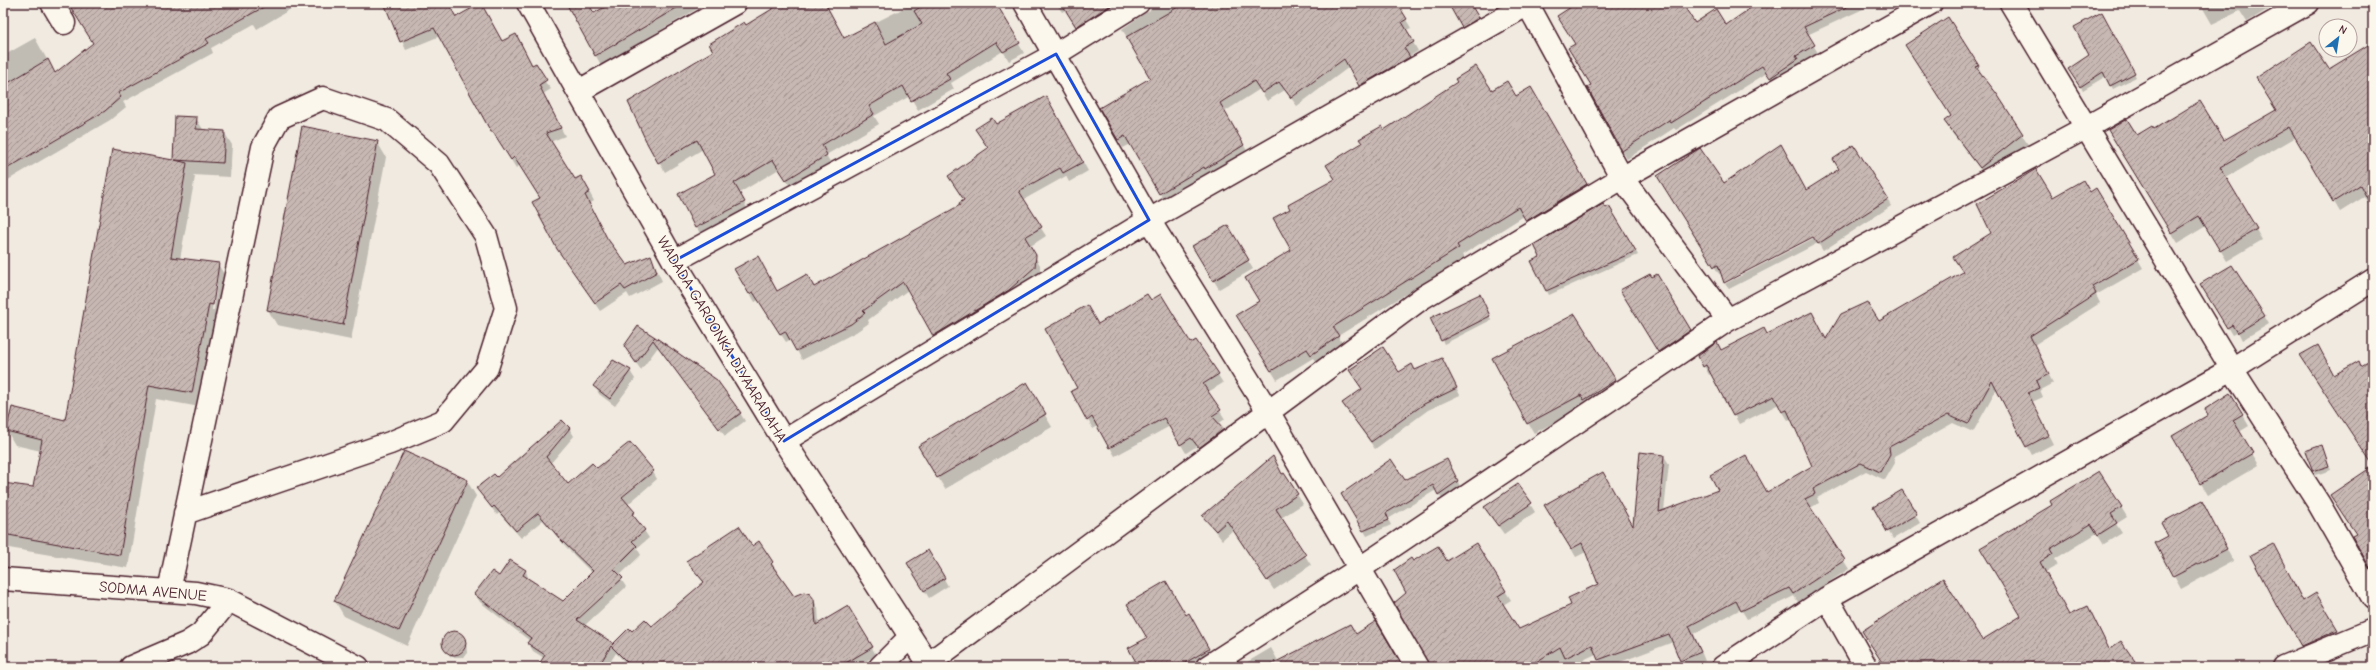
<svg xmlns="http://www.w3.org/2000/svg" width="2376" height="670" font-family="'Comic Neue',sans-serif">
<defs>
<pattern id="building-hatch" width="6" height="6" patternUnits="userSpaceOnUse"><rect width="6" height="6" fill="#c8b8b3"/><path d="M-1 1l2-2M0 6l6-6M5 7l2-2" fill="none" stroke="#a49592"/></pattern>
</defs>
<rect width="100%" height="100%" fill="#f0eae0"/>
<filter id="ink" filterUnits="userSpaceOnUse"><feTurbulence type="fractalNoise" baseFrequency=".025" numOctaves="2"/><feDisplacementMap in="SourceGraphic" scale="8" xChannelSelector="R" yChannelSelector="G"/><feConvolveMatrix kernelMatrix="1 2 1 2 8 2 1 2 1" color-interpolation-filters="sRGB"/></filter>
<g filter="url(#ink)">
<path fill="#0003" fill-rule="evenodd" d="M 69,3 L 301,3 L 257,29 L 254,24 L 211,48 L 213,53 L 123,102 L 126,107 L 110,120 L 8,180 L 3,171 L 3,56 L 35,38 L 55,74 L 94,44 Z
M 385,3 L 446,3 L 455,18 L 502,42 L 532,67 L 551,89 L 543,94 L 565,136 L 550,142 L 575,181 L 586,186 L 594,201 L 589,204 L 609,241 L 626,266 L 651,257 L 662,281 L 630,298 L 627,293 L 600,311 L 558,249 L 541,198 L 520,165 L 516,168 L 499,140 L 497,140 L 440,36 L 406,50 Z
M 567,3 L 587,3 L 594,15 L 614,3 L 707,3 L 601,65 Z
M 784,3 L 824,3 L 843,39 L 906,7 L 904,3 L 995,3 L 1024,53 L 1009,61 L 1003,51 L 951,83 L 954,89 L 918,110 L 910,96 L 874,116 L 879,124 L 826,155 L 832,165 L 792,189 L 779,169 L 739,193 L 749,212 L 702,237 L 679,195 L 717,175 L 703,149 L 665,172 L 647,143 L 715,51 L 746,27 Z
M 1056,3 L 1133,3 L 1082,35 L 1066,10 L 1062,12 Z
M 1150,3 L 1396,3 L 1411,28 L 1406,30 L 1418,51 L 1408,57 L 1414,66 L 1365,94 L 1349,67 L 1297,106 L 1285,90 L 1267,101 L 1260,89 L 1224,112 L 1249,154 L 1165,202 L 1131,144 L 1123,148 L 1101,108 L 1151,78 L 1122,29 L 1150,10 Z
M 1449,3 L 1469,3 L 1483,27 L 1467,36 Z
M 1579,3 L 1681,3 L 1695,24 L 1725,26 L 1760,3 L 1876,3 L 1807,35 L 1818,53 L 1799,64 L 1802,68 L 1775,85 L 1767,73 L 1676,130 L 1674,128 L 1627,159 L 1588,88 L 1592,85 Z
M 2089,3 L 2104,3 L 2092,9 Z
M 2200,3 L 2278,3 L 2247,22 L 2240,11 L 2212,24 Z
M 2102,13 L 2136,77 L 2113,89 L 2106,76 L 2083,90 L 2071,73 L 2091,56 Z
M 2373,43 L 2373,210 L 2364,197 L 2340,212 L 2296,137 L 2226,178 L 2262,240 L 2227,261 L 2206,226 L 2178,243 L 2115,141 L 2154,130 L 2223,142 L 2277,111 L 2257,79 L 2328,70 Z
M 1913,57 L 1978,66 L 1984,79 L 2029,146 L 1988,179 L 1952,133 L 1945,122 L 1952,116 Z
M 1531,89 L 1592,194 L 1532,230 L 1524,216 L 1462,255 L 1464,258 L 1338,336 L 1344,346 L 1317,364 L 1313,358 L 1277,380 L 1243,325 L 1292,250 L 1291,209 L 1336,179 L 1384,131 L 1492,91 L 1516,97 Z
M 1046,97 L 1088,171 L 1069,182 L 1066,176 L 1023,200 L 1046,236 L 1029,247 L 1040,265 L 1040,276 L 939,344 L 908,290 L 868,320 L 869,323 L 856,332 L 802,360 L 791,339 L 786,342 L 759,300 L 755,302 L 736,269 L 777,292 L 814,288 L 961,205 L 989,149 L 995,125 Z
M 196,118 L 204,131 L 224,132 L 232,145 L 230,177 L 193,175 L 195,177 L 180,259 L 218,264 L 226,278 L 200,407 L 156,399 L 128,568 L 3,547 L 3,484 L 34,488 L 41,451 L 15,445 L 7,431 L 65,421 L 174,161 ZM 216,275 L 218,275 L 214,310 L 212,310 Z
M 377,142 L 386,157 L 351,340 L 277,325 L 268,310 Z
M 1840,169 L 1887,199 L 1891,206 L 1823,251 L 1818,243 L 1729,289 L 1725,284 L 1818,236 L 1817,234 L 1719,274 L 1663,183 L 1723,184 L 1806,191 Z
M 2096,189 L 2143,268 L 2096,295 L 2100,303 L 2034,345 L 2053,383 L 2040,390 L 2043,397 L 2032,402 L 2053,444 L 2032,455 L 1997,389 L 1973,432 L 1953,423 L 1894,456 L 1895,463 L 1885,480 L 1866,471 L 1817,498 L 1819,503 L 1810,508 L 1849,569 L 1798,602 L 1794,596 L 1747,619 L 1741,609 L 1694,634 L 1705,661 L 1691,667 L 1685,667 L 1673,642 L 1607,667 L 1603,667 L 1596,654 L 1568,667 L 1429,667 L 1429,661 L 1407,594 L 1412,563 L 1447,562 L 1476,544 L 1511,600 L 1503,605 L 1519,630 L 1573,605 L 1599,584 L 1586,552 L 1576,557 L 1546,505 L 1633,529 L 1664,456 L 1669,464 L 1664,511 L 1767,493 L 1814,467 L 1792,418 L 1788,420 L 1783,412 L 1792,408 L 1779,404 L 1739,424 L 1712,373 L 1709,375 L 1699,356 L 1721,351 L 1767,335 L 1827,341 L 1878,322 L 1964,273 L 2053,198 L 2090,193 Z
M 1609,207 L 1638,255 L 1549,295 L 1533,262 L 1542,258 Z
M 1227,226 L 1253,269 L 1219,289 L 1193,246 Z
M 2244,282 L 2269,324 L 2242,340 L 2238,332 L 2232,335 L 2202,284 Z
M 1481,299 L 1491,320 L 1444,344 L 1442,340 Z
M 1151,302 L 1218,375 L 1223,383 L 1208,392 L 1225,419 L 1218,424 L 1228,439 L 1205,456 L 1197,446 L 1186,453 L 1170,426 L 1115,456 L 1098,426 L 1093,429 L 1088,420 L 1078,388 L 1098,326 Z
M 1628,302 L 1690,330 L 1697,342 L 1665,363 Z
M 1575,315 L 1620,391 L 1588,405 L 1534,433 L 1528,423 Z
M 639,327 L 740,413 L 745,421 L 725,436 L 658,347 L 641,370 L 630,354 Z
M 1442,359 L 1460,395 L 1428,410 L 1375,449 L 1343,404 L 1363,390 L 1399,373 L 1415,371 Z
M 614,360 L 630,371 L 635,379 L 615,406 L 599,394 L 595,386 Z
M 1026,383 L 1052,427 L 945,489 L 919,446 Z
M 2242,414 L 2249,426 L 2239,432 L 2259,465 L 2208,495 L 2173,437 Z
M 569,428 L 574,436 L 550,464 L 568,485 L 597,469 L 653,472 L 657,479 L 627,505 L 649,538 L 637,548 L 641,555 L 619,576 L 626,587 L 584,626 L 613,645 L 632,632 L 652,627 L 704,583 L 687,561 L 752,547 L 759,543 L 794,597 L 813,599 L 818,608 L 819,624 L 848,607 L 876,655 L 857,667 L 630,667 L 616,653 L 607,667 L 545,667 L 544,658 L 533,651 L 529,644 L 530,641 L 480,602 L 475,594 L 500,578 L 511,561 L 526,571 L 529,580 L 563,602 L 592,573 L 566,547 L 543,520 L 521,538 L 499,513 L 497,515 L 477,488 L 497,479 Z
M 2322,447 L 2331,470 L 2316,475 L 2314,471 Z
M 1450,466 L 1460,486 L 1442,499 L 1436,490 L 1388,519 L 1391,525 L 1367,536 L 1343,494 L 1405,481 Z
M 1284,474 L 1303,504 L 1281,518 L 1311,565 L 1274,590 L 1233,530 L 1222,540 L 1203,516 Z
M 467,481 L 476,496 L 407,646 L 344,616 L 335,601 Z
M 1518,485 L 1535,512 L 1504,534 L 1490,515 Z
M 1902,492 L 1920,523 L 1893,539 L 1875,508 Z
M 2121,507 L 2127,517 L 2116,524 L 2122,533 L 2104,544 L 2097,533 L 2055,559 L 2058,565 L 2044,573 L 2069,617 L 2110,650 L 2137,667 L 1885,667 L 1982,642 L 2022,617 L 1981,548 Z
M 2208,514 L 2233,561 L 2181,589 L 2156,543 Z
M 928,551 L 948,586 L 929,598 L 908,563 Z
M 2316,594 L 2341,638 L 2307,653 L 2277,606 L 2303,602 Z
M 1188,615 L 1215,660 L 1205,667 L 1125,667 Z
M 454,632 L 459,633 L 466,641 L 467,653 L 463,657 L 451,657 L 445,649 L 444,637 Z
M 1355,635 L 1401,667 L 1239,667 L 1271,648 L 1278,661 L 1322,638 L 1324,640 Z"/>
<path fill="url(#building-hatch)" stroke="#4a1f2b" d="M 68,3 L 271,3 L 206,39 L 209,43 L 118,93 L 121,97 L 105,111 L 3,171 L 3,86 L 48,59 L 55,73 L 93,43 Z
M 384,3 L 448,3 L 456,17 L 481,3 L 502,41 L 516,34 L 532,65 L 536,63 L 547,80 L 539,85 L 561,128 L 546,133 L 575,179 L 581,176 L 590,192 L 585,195 L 607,238 L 627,265 L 651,255 L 657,272 L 625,290 L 621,285 L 595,303 L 557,249 L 532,202 L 540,198 L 514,157 L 511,160 L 493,132 L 491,132 L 434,28 L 400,42 Z
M 566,3 L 588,3 L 594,13 L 612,3 L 685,3 L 595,56 Z
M 782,3 L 825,3 L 844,38 L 875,22 L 886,44 L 922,24 L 914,11 L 927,3 L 996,3 L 1020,43 L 1003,52 L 996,42 L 946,73 L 950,79 L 911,101 L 903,86 L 869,106 L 874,114 L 822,145 L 827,155 L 786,180 L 773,160 L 734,183 L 745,202 L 695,228 L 678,194 L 715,174 L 697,140 L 658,163 L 647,143 L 628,102 L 713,51 L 709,44 L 744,22 L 746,25 Z
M 1061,3 L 1114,3 L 1076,27 Z
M 1185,3 L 1397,3 L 1407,19 L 1402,22 L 1414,42 L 1404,48 L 1410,57 L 1359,86 L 1344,59 L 1291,98 L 1279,82 L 1262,93 L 1254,81 L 1220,103 L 1244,145 L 1205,169 L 1204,167 L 1159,194 L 1125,136 L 1118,140 L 1099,108 L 1150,78 L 1126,37 Z
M 1448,3 L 1470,3 L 1479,18 L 1462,28 Z
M 1577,3 L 1682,3 L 1695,23 L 1716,9 L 1726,25 L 1758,3 L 1855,3 L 1804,27 L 1815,45 L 1796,56 L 1798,59 L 1770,78 L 1762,66 L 1671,123 L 1669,120 L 1622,151 L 1587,87 L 1591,85 L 1568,48 L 1575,44 L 1557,16 Z
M 2102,12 L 2135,73 L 2110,86 L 2103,72 L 2080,87 L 2068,69 L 2089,55 L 2074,27 Z
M 1948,17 L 1979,66 L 1976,67 L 1997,94 L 2023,134 L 1980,168 L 1944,121 L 1951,116 L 1905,45 Z
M 2311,42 L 2329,69 L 2373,42 L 2373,209 L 2360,185 L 2333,202 L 2289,127 L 2220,167 L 2257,229 L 2220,251 L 2199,216 L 2171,233 L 2108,130 L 2127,119 L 2137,135 L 2152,126 L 2154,129 L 2200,101 L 2224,140 L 2276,110 L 2256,78 Z
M 1476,66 L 1492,90 L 1507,81 L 1516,96 L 1531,87 L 1587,184 L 1526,221 L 1518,207 L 1457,245 L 1459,248 L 1333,327 L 1339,336 L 1311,355 L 1307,349 L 1271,371 L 1236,315 L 1259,301 L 1245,278 L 1291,250 L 1273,218 L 1290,209 L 1288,205 L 1335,179 L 1326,165 L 1362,143 L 1359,139 L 1382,126 L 1384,130 L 1457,82 L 1455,79 Z
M 1046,96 L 1083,162 L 1063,173 L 1060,168 L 1019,191 L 1042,227 L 1025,237 L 1036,255 L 1035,267 L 1009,290 L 933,336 L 903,282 L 863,311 L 865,313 L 851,324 L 796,351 L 785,331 L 780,334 L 753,292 L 749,294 L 734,269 L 758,256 L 777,291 L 807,274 L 814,287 L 960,205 L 959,203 L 964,200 L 948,176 L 988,148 L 975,129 L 992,118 L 996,124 Z
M 175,116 L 197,117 L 196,129 L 225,131 L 223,163 L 175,160 L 187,163 L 171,257 L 219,263 L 213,305 L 209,304 L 192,393 L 149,385 L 120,555 L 3,534 L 3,483 L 33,487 L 42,440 L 6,431 L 12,407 L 65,420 L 112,149 L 173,160 Z
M 302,126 L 378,141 L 343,325 L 267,310 Z
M 1781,144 L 1806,190 L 1839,169 L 1833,159 L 1854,145 L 1888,199 L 1818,244 L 1813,237 L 1724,283 L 1718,265 L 1714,267 L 1657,176 L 1700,148 L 1724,183 Z
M 2036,169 L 2053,197 L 2083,180 L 2090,192 L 2096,188 L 2139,259 L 2092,286 L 2096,294 L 2030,336 L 2049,374 L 2036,381 L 2039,388 L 2028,393 L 2049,435 L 2026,447 L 1992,381 L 1968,424 L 1948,415 L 1889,447 L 1890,454 L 1880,472 L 1861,463 L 1813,489 L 1815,494 L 1805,499 L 1845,560 L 1793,594 L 1789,588 L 1741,611 L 1736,601 L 1689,626 L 1701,652 L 1680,661 L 1669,634 L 1598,660 L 1592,645 L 1565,658 L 1560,647 L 1528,667 L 1429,667 L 1394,603 L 1406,593 L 1394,570 L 1411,558 L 1413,561 L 1438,546 L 1447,561 L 1476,543 L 1506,591 L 1498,596 L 1519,629 L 1571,605 L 1568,598 L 1598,584 L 1582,543 L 1571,549 L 1544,505 L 1603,472 L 1633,526 L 1640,452 L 1664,455 L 1659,512 L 1718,490 L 1710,475 L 1746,455 L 1767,492 L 1812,466 L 1787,410 L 1782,412 L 1774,396 L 1733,416 L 1706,365 L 1703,367 L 1698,356 L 1717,342 L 1721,350 L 1764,328 L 1767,334 L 1812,312 L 1826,339 L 1841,314 L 1867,302 L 1879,321 L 1963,272 L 1953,257 L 1991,233 L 1977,204 Z
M 1603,204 L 1606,208 L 1609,206 L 1636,251 L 1546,291 L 1531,261 L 1540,257 L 1534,245 Z
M 1228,225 L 1249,260 L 1213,281 L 1192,246 Z
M 2232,265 L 2265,316 L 2237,333 L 2232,325 L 2227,328 L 2200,284 Z
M 1650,274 L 1652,277 L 1657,274 L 1691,330 L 1658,352 L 1620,290 Z
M 1147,294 L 1151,300 L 1161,294 L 1191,343 L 1196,340 L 1219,374 L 1203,384 L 1221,410 L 1212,416 L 1224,429 L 1199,448 L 1191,438 L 1180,445 L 1164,418 L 1109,448 L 1092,417 L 1087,421 L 1071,391 L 1077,388 L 1045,329 L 1087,305 L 1098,324 Z
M 1480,294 L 1490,316 L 1441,341 L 1430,318 Z
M 1575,314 L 1616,380 L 1584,400 L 1581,395 L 1527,424 L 1492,358 Z
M 638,326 L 655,337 L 653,339 L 655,337 L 717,380 L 741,413 L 719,429 L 653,340 L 636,363 L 624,346 Z
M 2318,345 L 2334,375 L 2359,361 L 2361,366 L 2373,359 L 2373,466 L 2300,355 Z
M 1383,347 L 1399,372 L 1412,364 L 1415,370 L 1442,358 L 1457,388 L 1424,404 L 1371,442 L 1342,403 L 1362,389 L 1349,370 Z
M 613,360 L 631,370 L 610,399 L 593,386 Z
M 1027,382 L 1046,414 L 937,478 L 918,446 Z
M 2230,393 L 2243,414 L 2233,420 L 2253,453 L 2200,484 L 2172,436 L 2208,415 L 2205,409 Z
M 562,420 L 570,428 L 546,457 L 568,484 L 592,463 L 597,468 L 630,442 L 654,471 L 622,497 L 635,512 L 632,514 L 645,530 L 632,541 L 637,546 L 614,569 L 623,578 L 577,620 L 613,643 L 612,645 L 629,628 L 632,631 L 645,619 L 652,626 L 704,582 L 686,561 L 739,526 L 752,546 L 759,541 L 773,562 L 771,564 L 794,596 L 804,592 L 810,594 L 814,599 L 816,625 L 848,606 L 873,647 L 839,667 L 632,667 L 611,646 L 598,667 L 537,667 L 545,655 L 527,643 L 531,638 L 474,594 L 492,571 L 499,576 L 510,560 L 526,570 L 523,575 L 563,601 L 593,571 L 560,539 L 538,513 L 516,531 L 494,506 L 492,508 L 476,488 L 494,474 L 497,477 Z
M 2322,445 L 2329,466 L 2313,471 L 2305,451 Z
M 404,451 L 468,480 L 399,631 L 334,601 Z
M 1273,456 L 1282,474 L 1284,473 L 1298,494 L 1276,509 L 1306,555 L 1267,581 L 1227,521 L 1216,531 L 1202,516 Z
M 1391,459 L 1405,480 L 1447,459 L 1458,481 L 1438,495 L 1433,485 L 1386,513 L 1389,520 L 1363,531 L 1341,494 Z
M 2373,466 L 2373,573 L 2352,536 L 2356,534 L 2330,495 Z
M 2099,471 L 2122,507 L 2111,514 L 2117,523 L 2098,535 L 2091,524 L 2050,549 L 2053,554 L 2040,562 L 2069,615 L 2088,606 L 2109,649 L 2121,641 L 2139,667 L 1885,667 L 1862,631 L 1943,578 L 1982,640 L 2021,616 L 1980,548 L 2052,505 L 2050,501 Z
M 1518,484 L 1532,503 L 1498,526 L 1484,507 Z
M 1902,490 L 1917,514 L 1887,532 L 1873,507 Z
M 2202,501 L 2227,549 L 2173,577 L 2155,543 L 2168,536 L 2161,523 Z
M 2273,543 L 2303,601 L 2316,593 L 2338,630 L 2302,646 L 2278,606 L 2277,607 L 2250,555 Z
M 928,550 L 945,578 L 924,591 L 907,563 Z
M 1166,581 L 1186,615 L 1189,613 L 1209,649 L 1178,667 L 1139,667 L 1128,648 L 1147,638 L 1127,604 Z
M 1376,621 L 1403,667 L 1266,667 L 1350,624 L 1356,634 Z
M442 643a12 12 0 1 1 24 0a12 12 0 1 1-24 0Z"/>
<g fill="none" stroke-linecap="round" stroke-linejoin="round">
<g stroke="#4a1f2b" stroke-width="25">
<path id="minor" d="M 52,3 L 64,23
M 1025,3 L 1149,220 L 1269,413 L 1417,667
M 1527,3 L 1622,178 L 1728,320
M 2011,3 L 2232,369 L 2319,504 L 2373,598
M 579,91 L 735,3
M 674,261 L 1056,54 L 1138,3
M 784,441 L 1149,220 L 1530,3
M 3,579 L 196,593 L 229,600 L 358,667
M 169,591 L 263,147 L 279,118 L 323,98 L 387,120 L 439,164 L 486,236 L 506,308 L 487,368 L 443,421 L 390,443 L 185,513
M 1827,598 L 1866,667
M 928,664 L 1422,298 L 1622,178 L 1931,3
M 131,667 L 187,643 L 201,634 L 229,600
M 880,667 L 910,637
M 1207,667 L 1359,569 L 1728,320 L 2087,127 L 2308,3
M 1723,667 L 1827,598 L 2232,369 L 2373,280
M 2284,667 L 2373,630"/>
</g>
<g stroke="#4a1f2b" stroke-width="25">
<path id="major" d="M 528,3 L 674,261 L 784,441 L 930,667"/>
</g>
<use href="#minor" stroke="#fbf7ec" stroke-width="22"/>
<use href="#major" stroke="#fbf7ec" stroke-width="22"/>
</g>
</g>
<path fill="none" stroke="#1d4ed8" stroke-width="3" stroke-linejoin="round" d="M 1056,54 L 1149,220 L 784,441 L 674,261 Z"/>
<g text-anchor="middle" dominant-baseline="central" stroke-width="3.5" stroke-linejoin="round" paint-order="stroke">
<g font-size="15" fill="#4a1f2b" stroke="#fbf7ec">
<text transform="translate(722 339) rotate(59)">WADADA GAROONKA DIYAARADAHA</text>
<text transform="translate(153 591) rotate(5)">SODMA AVENUE</text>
</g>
</g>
<rect width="2376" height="670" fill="none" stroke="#fbf7ec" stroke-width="16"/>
<rect x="8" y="8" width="2360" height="654" fill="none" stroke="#4a1f2b" stroke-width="1.5" filter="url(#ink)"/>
<g transform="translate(2338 38) rotate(30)"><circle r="19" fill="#fbf7ec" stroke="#b4a19f"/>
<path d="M0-3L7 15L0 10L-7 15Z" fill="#1f6fb2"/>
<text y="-6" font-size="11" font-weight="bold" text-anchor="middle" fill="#4a1f2b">N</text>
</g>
</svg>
